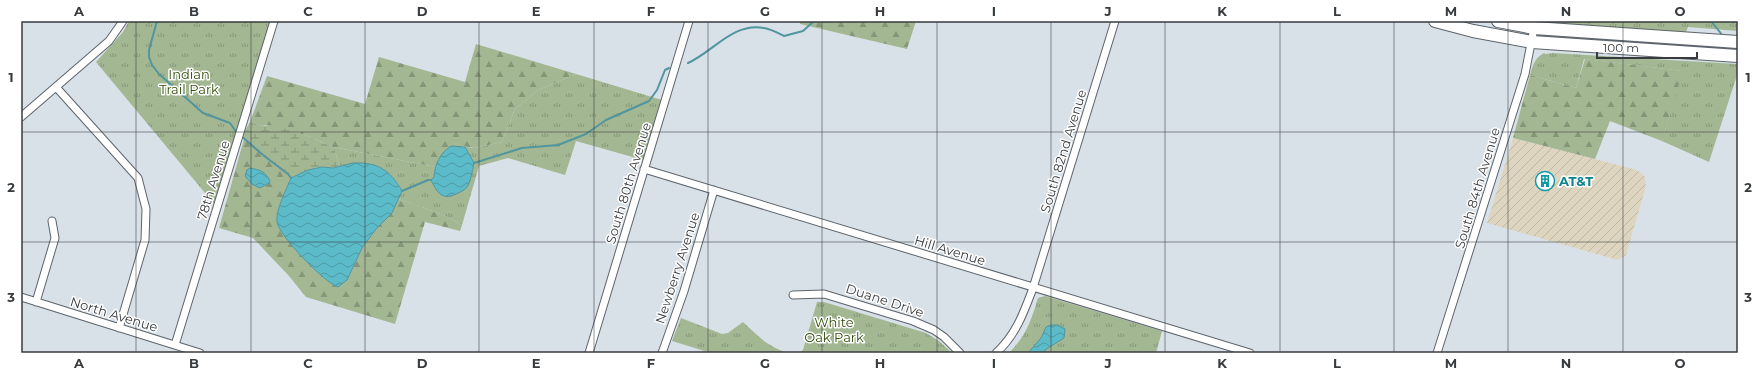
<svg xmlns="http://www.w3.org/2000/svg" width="1759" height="374" font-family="Montserrat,sans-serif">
<defs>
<pattern id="industrial-furrows" width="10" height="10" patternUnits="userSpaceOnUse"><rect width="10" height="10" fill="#ddd5bf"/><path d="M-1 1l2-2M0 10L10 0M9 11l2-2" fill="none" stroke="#beb8a5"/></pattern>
<pattern id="grass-tufts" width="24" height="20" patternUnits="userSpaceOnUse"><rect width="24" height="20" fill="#a3b792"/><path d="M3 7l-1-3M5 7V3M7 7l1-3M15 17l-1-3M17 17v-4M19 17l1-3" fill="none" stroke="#869679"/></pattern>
<pattern id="forest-firs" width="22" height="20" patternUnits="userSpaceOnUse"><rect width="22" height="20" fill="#a3b792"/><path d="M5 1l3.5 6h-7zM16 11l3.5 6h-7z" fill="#869679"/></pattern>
<pattern id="wetland-marsh" width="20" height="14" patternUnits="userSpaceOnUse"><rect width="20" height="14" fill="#a3b792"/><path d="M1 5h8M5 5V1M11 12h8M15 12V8" fill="none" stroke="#869679"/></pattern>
<pattern id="water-waves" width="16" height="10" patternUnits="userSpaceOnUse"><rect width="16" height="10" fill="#5cbbc9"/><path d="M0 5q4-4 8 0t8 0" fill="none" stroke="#4d99a5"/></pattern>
</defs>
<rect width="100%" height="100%" fill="#d8e0e8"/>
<path fill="url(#industrial-furrows)" d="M 1513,138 L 1637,170 L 1645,177 L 1646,186 L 1626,255 L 1618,260 L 1487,223 Z"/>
<path fill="url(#grass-tufts)" d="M 129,21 L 271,21 L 215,205 L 96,62 L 123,32 Z
M 1535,21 L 1738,21 L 1738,31 L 1688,27 L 1685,34 L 1535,23 Z
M 1544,53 L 1545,54 L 1553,53 L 1737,64 L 1738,72 L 1709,162 L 1662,141 L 1682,71 L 1584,59 L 1576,88 L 1530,75 C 1533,64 1535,58 1544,53 Z
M 576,74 L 662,100 L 643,160 L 576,141 L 565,175 L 508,158 L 479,166 L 462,225 C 442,213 420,206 398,199 L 402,191 C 390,170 379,163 354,163 C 348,164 344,167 339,166 L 335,150 L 333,147 L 436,167 L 434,177 L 474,163 L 465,147 L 475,148 L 502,142 L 515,109 L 538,90 Z
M 1045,296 L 1162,331 L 1156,353 L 1009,353 C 1026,336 1031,321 1038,298 Z
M 817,302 L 824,302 L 926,333 L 939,341 L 952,353 L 799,353 L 803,350 Z
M 681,318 L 722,334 L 728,333 L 743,322 C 758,336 768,347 788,353 L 711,353 L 672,341 Z"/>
<path fill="url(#forest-firs)" d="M 800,21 L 916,21 L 907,49 L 800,24 Z
M 476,44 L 576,74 L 538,90 L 515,109 L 502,142 L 475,148 L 461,146 L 440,157 L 436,167 L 333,147 L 305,135 L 266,125 L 261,126 L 250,122 L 267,76 L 365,104 L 379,57 L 465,82 Z
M 1585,59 L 1683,71 L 1662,141 L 1610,121 L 1595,159 L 1513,138 L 1530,75 L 1576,88 Z
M 244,139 L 263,155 L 288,174 L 291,178 C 287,188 275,211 277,222 C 279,236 326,283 338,287 L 347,280 L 362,248 L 376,229 L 392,213 L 398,199 C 420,206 442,213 462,225 L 460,231 L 425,222 L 395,324 L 306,297 L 289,276 L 253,238 L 219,228 Z"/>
<path fill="url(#wetland-marsh)" d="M 250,122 L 261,126 L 273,125 L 305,135 L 333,147 L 335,150 L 339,166 C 333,169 329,167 322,167 C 312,168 301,173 291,178 L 288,174 L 263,155 L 242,136 Z"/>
<path fill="url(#water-waves)" stroke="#51959f" d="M 451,146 L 465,147 L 474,163 C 472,171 471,181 467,187 C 464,191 460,192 456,194 C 442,201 437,192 431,180 L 434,177 C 435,164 440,153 451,146 Z
M 353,163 C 378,162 390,170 402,191 L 392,213 L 376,229 L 362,248 L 347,280 L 338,287 C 325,283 279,236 277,222 C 275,211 287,188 291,178 L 308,170 L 322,167 L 333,168 Z
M 250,168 C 260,170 265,171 270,181 L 269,183 L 260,188 L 252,184 L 245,176 L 247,170 Z
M 1051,325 L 1057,325 L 1065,329 L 1064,338 L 1045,350 L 1044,353 L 1028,353 L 1041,338 L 1046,327 Z"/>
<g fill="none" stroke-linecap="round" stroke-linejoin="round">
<path stroke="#51959f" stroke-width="2" d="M 157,21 L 149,50 L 149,57 L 152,65 L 159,74 L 203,113 L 230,123 L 237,133
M 1711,21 L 1723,36
M 688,63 C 713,52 733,22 764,28 C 771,29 778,33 784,36 L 803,31 L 814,21
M 240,135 L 263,155 L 288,174 L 291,178
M 474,163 L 522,148 L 558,145 L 586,134 L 606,120 L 649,101 L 657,90 L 665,70 L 669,68
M 402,191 L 428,180 L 431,180"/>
<g stroke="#5d646b" stroke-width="9">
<path id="minor" d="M 56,87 L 138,178 L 146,209 L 145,240 L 119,328
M 21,117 L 109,41 L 123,21
M 644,169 L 1250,353
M 793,295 L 824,294 L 913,321 L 934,330 L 944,337 L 960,353
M 21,297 L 200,353
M 36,302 L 55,238 L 52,221
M 175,345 L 274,21
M 589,353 L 689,21
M 662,353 L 684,291 L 714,190
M 996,353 C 1016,335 1024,312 1033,288 L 1115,21
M 1437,353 L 1525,74 L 1534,28"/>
</g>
<g stroke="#5d646b" stroke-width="14">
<path id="primary" d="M 1435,21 L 1473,31 L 1532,42 L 1738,56
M 1498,21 L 1534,28 L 1738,42"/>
</g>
<use href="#minor" stroke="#fff" stroke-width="7"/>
<use href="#primary" stroke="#fff" stroke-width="12"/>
</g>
<path fill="none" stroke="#383b3e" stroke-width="1" stroke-opacity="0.55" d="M 136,21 L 136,353M 251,21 L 251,353M 365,21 L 365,353M 479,21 L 479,353M 594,21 L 594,353M 708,21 L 708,353M 822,21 L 822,353M 937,21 L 937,353M 1051,21 L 1051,353M 1165,21 L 1165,353M 1280,21 L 1280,353M 1394,21 L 1394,353M 1508,21 L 1508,353M 1623,21 L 1623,353M 21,132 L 1738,132M 21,242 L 1738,242"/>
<defs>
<g id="building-ring" transform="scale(1)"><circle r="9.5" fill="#fff" stroke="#0f9aa8" stroke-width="1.5"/><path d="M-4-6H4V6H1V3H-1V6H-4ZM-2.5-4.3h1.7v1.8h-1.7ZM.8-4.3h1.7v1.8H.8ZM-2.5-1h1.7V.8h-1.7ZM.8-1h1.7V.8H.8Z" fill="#0f9aa8"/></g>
</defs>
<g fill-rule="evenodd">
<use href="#building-ring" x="1545" y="181"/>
</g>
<g text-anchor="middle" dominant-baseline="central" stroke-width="3" stroke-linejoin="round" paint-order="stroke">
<g font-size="13" fill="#304c09" stroke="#fff">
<text x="189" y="74">Indian<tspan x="189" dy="15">Trail Park</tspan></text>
<text x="834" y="322">White<tspan x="834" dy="15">Oak Park</tspan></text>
</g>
<g font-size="13" fill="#383b3e" stroke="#fff">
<text transform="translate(1063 151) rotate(-73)">South 82nd Avenue</text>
<text transform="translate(213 180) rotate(-73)">78th Avenue</text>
<text transform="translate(628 183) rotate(-73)">South 80th Avenue</text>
<text transform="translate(1477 188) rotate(-73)">South 84th Avenue</text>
<text transform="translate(950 250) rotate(17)">Hill Avenue</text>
<text transform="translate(677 268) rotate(-72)">Newberry Avenue</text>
<text transform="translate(885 300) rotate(18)">Duane Drive</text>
<text transform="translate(114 314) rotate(17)">North Avenue</text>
</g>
<g font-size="13" font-weight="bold" fill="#0d838f" stroke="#fff" text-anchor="start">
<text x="1559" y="181">AT&amp;T</text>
</g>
</g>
<rect width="1759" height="374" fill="none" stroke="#ffffff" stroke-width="44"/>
<path d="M1597 52v6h100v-6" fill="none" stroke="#383b3e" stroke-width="2"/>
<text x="1603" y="52" font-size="12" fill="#383b3e" stroke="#ffffff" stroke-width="3" paint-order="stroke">100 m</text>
<rect x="22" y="22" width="1715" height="330" fill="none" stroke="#383b3e" stroke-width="1.5"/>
<g font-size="13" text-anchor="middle" font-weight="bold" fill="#383b3e">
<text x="79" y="16">A</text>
<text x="194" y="16">B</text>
<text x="308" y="16">C</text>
<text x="422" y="16">D</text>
<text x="536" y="16">E</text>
<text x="651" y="16">F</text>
<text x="765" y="16">G</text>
<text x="880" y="16">H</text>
<text x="994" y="16">I</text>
<text x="1108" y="16">J</text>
<text x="1222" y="16">K</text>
<text x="1337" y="16">L</text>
<text x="1451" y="16">M</text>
<text x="1566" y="16">N</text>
<text x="1680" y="16">O</text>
<text x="11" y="82">1</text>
<text x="1748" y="82">1</text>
<text x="11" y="192">2</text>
<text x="1748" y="192">2</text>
<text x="11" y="302">3</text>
<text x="1748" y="302">3</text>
<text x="79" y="368">A</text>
<text x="194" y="368">B</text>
<text x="308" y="368">C</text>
<text x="422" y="368">D</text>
<text x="536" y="368">E</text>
<text x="651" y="368">F</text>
<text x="765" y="368">G</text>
<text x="880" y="368">H</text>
<text x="994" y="368">I</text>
<text x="1108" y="368">J</text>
<text x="1222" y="368">K</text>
<text x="1337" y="368">L</text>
<text x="1451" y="368">M</text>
<text x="1566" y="368">N</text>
<text x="1680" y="368">O</text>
</g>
</svg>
